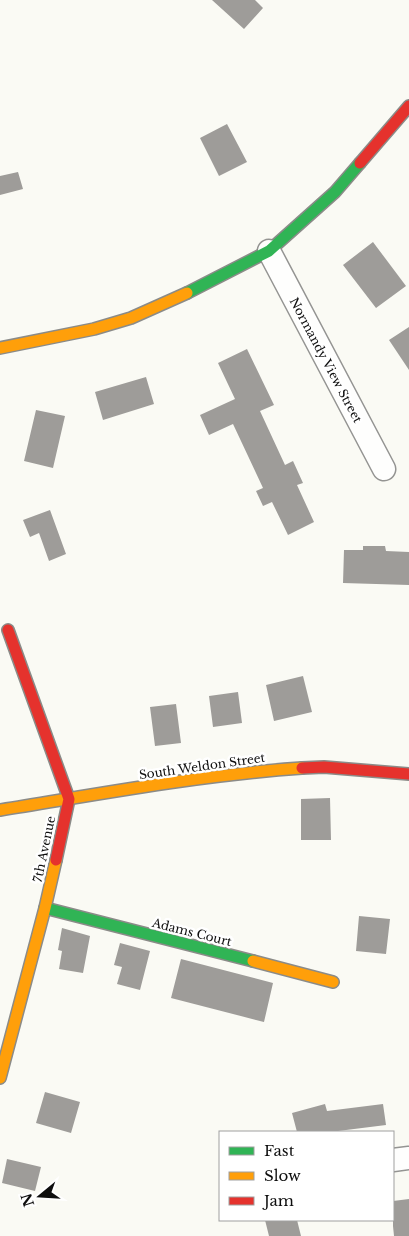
<svg xmlns="http://www.w3.org/2000/svg" width="409" height="1236" font-family="'Libre Baskerville',serif">
<rect width="100%" height="100%" fill="#fafaf4"/>
<path fill="#9e9c99" d="M 212,0 L 255,0 L 263,8 L 244,29 Z
M 227,124 L 247,162 L 219,176 L 200,138 Z
M 18,172 L 23,189 L 0,195 L 0,176 Z
M 373,242 L 406,286 L 376,308 L 343,265 Z
M 409,327 L 409,370 L 389,340 Z
M 247,349 L 274,405 L 260,411 L 285,465 L 293,461 L 303,483 L 297,485 L 314,522 L 288,535 L 272,502 L 263,506 L 256,491 L 263,488 L 233,424 L 209,435 L 200,415 L 235,399 L 218,363 Z
M 146,377 L 154,404 L 103,420 L 95,392 Z
M 36,410 L 65,416 L 53,468 L 24,461 Z
M 50,510 L 66,554 L 49,561 L 39,533 L 30,537 L 23,520 Z
M 363,546 L 385,546 L 386,551 L 409,552 L 409,585 L 343,583 L 344,550 L 363,550 Z
M 303,676 L 312,712 L 274,721 L 266,685 Z
M 238,692 L 242,723 L 213,727 L 209,696 Z
M 176,704 L 181,743 L 155,746 L 150,707 Z
M 330,798 L 331,840 L 301,840 L 301,799 Z
M 359,916 L 390,919 L 386,954 L 356,951 Z
M 62,928 L 90,936 L 83,973 L 59,969 L 62,951 L 58,950 Z
M 120,943 L 150,951 L 140,990 L 117,984 L 122,967 L 114,965 Z
M 181,959 L 273,983 L 264,1022 L 171,998 Z
M 45,1092 L 80,1102 L 71,1133 L 36,1123 Z
M 325,1104 L 327,1111 L 383,1104 L 386,1125 L 330,1132 L 297,1132 L 292,1113 Z
M 7,1159 L 41,1167 L 35,1191 L 2,1183 Z
M 409,1199 L 409,1236 L 394,1236 L 393,1226 L 393,1201 Z
M 265,1220 L 297,1220 L 301,1236 L 269,1236 Z"/>
<g fill="none" stroke-linecap="round" stroke-linejoin="round">
<g stroke="#949492" stroke-width="25">
<path id="street" d="M 269,251 L 384,469
M 393,1160 L 409,1158"/>
</g>
<g stroke="#8b8b88" stroke-width="14">
<path id="fast" d="M 187,293 L 269,251 L 335,192 L 360,163
M 45,908 L 253,961"/>
</g>
<g stroke="#8b8b88" stroke-width="14">
<path id="slow" d="M 0,348 L 94,329 L 131,318 L 187,293
M 0,810 C 100,794 200,775 302,768
M 253,961 L 333,982
M 0,1078 L 45,908 L 56,860"/>
</g>
<g stroke="#8b8b88" stroke-width="14">
<path id="jam" d="M 360,163 L 409,106
M 8,630 L 69,799 L 56,860
M 302,768 L 324,767 L 409,774"/>
</g>
<use href="#street" stroke="#fefefd" stroke-width="22"/>
<use href="#fast" stroke="#30b455" stroke-width="11"/>
<use href="#slow" stroke="#ff9f0a" stroke-width="11"/>
<use href="#jam" stroke="#e5322d" stroke-width="11"/>
</g>
<g text-anchor="middle" dominant-baseline="central" stroke-width="5" stroke-linejoin="round" paint-order="stroke">
<g font-size="12" fill="#0e0e0e" stroke="#fff">
<text transform="translate(326 360) rotate(62)">Normandy View Street</text>
<text transform="translate(202 766) rotate(-8)">South Weldon Street</text>
<text transform="translate(44 849) rotate(-78)">7th Avenue</text>
<text transform="translate(192 932) rotate(14)">Adams Court</text>
</g>
</g>
<rect x="219" y="1131" width="175" height="90" fill="#ffffff" stroke="#9f9f9f"/>
<rect x="229" y="1147" width="25" height="8" fill="#30b455" stroke="#9f9f9f"/>
<text x="264" y="1156" font-size="15" fill="#0e0e0e">Fast</text>
<rect x="229" y="1172" width="25" height="8" fill="#ff9f0a" stroke="#9f9f9f"/>
<text x="264" y="1181" font-size="15" fill="#0e0e0e">Slow</text>
<rect x="229" y="1197" width="25" height="8" fill="#e5322d" stroke="#9f9f9f"/>
<text x="264" y="1206" font-size="15" fill="#0e0e0e">Jam</text>
<g transform="translate(40 1196) rotate(252)" stroke="#ffffff" stroke-width="4" paint-order="stroke">
<path d="M0-4L9 19L0 12L-9 19Z" fill="#0e0e0e"/>
<text y="-8" font-size="14" font-weight="bold" text-anchor="middle" fill="#0e0e0e">N</text>
</g>
</svg>
